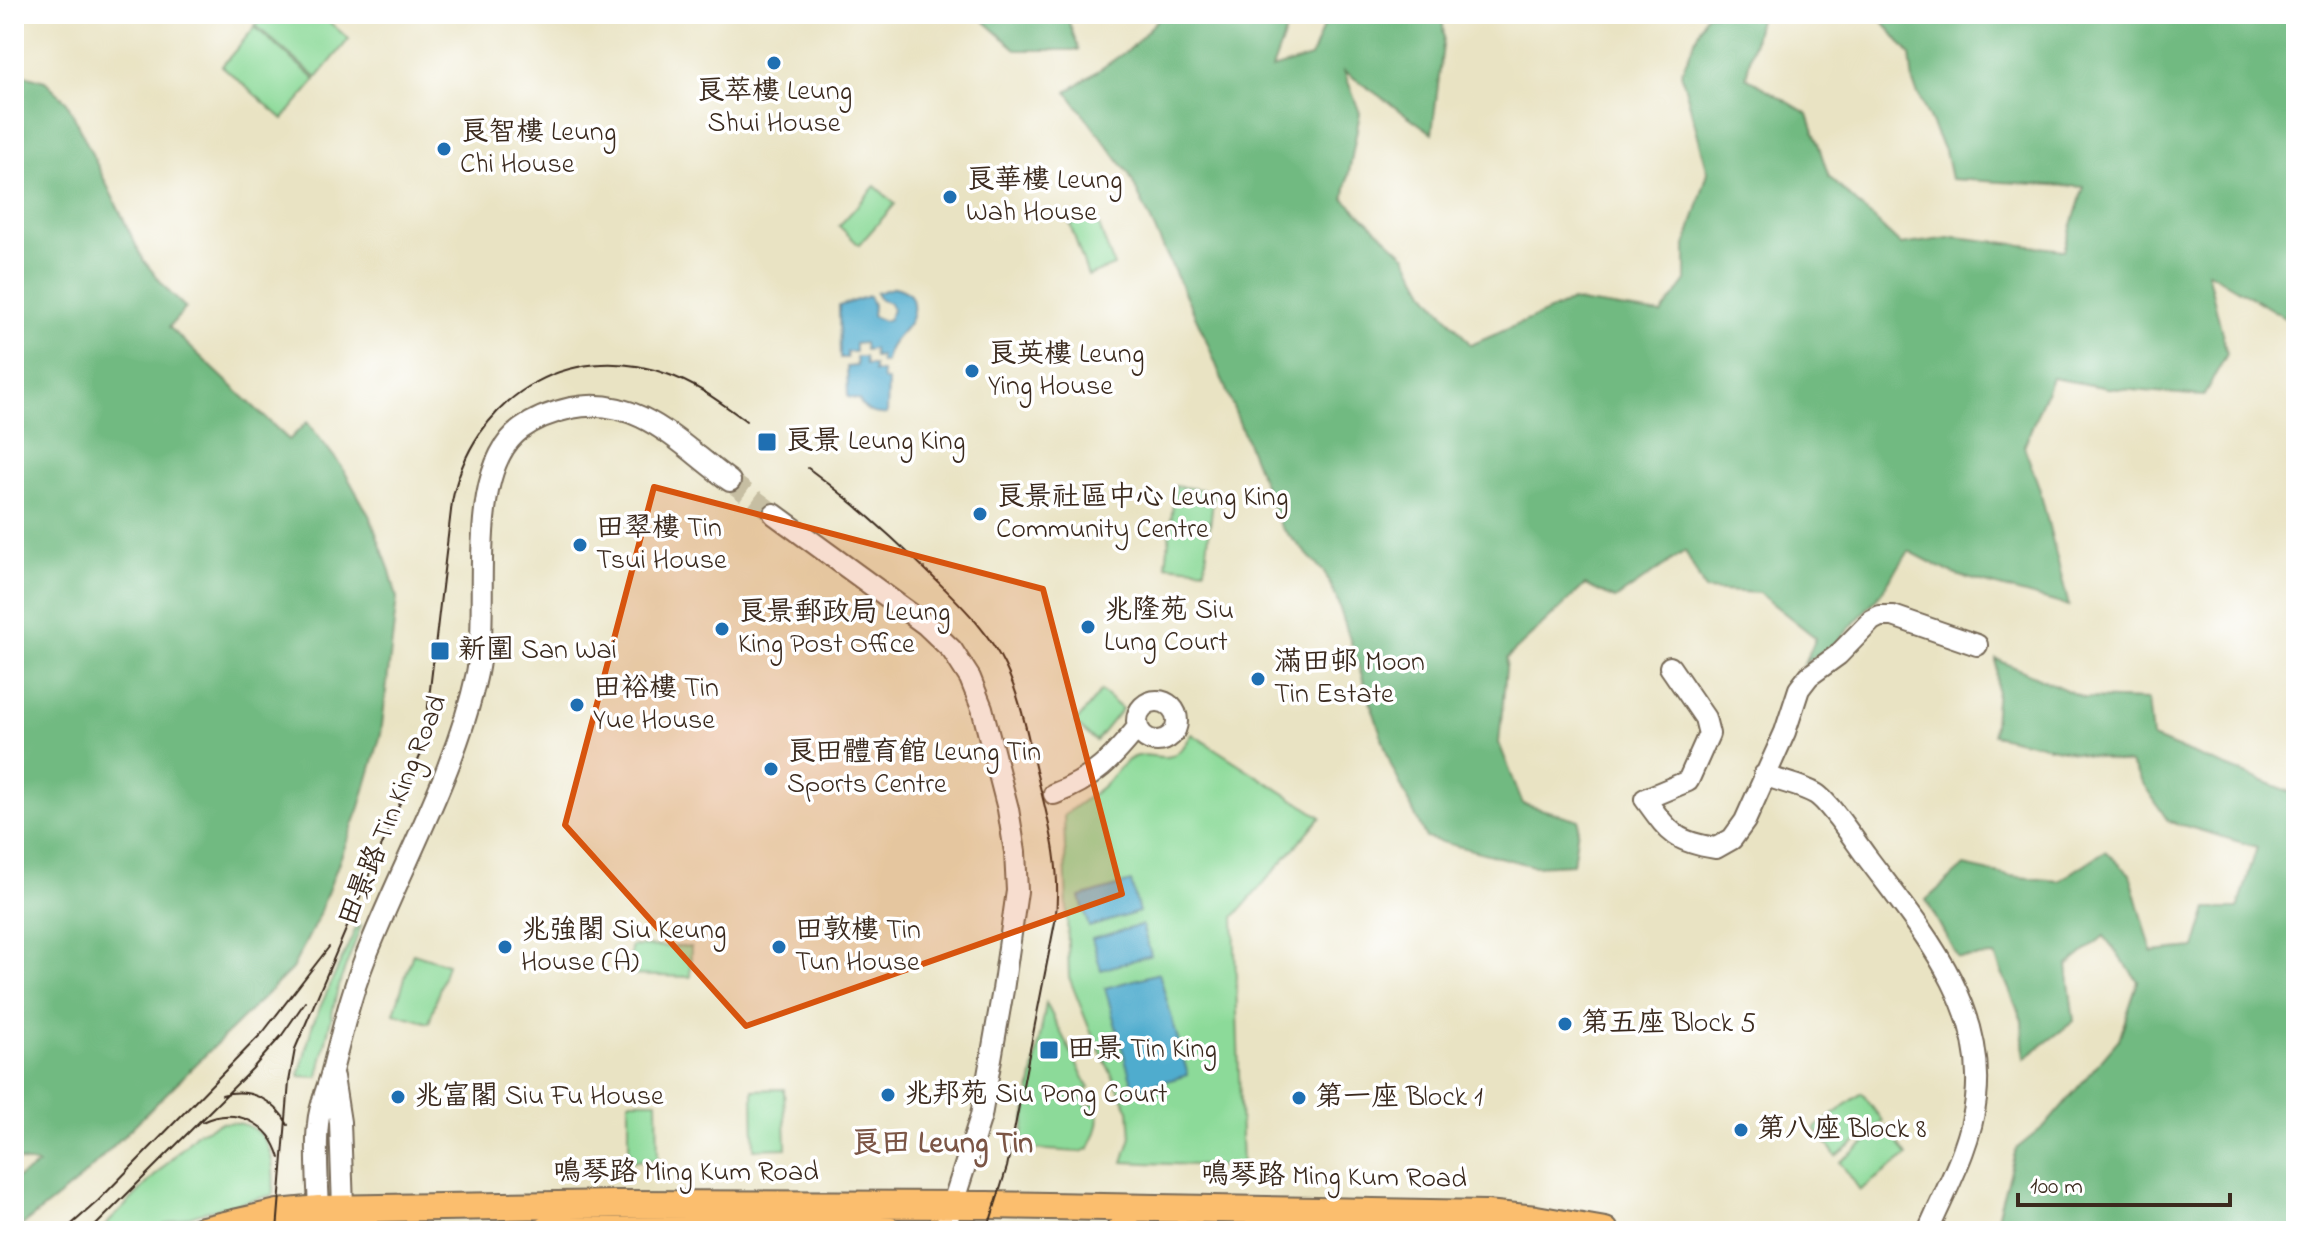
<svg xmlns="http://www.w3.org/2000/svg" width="2310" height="1245" font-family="'Indie Flower','LXGW WenKai TC',sans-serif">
<rect width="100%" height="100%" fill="#fff"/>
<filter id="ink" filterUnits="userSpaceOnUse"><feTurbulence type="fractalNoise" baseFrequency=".0125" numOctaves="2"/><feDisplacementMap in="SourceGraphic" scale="16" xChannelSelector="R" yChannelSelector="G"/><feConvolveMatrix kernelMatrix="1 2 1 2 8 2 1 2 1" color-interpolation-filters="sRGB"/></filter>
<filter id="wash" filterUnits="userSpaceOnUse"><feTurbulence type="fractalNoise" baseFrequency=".006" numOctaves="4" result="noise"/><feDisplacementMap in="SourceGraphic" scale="32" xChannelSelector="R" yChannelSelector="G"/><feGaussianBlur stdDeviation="1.8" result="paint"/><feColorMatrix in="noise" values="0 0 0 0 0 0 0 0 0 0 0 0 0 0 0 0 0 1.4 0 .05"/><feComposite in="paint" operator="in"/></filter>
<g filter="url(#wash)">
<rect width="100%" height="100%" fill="#e9e3c3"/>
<path fill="#8cda99" stroke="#64825c" stroke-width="2" d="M 265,14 L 320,14 L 349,39 L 317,78 L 255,25 Z
M 255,27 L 316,80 L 283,119 L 222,66 Z
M 875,186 L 895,204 L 859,245 L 839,226 Z
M 1095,215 L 1114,266 L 1088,276 L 1070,224 Z
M 1175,486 L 1214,491 L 1205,569 L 1166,565 Z
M 1101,691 L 1122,709 L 1096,741 L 1075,723 Z
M 1192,734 L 1321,817 L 1234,917 L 1242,1167 L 1123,1162 L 1131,1137 L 1129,1110 L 1090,1030 L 1069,977 L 1064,816 C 1076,804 1092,796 1104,785 C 1113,776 1121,763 1132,758 C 1154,747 1170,775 1192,734 Z
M 361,926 L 338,987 L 318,1077 L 299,1076 L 313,1023 L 356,928 Z
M 631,946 L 691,947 L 690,977 L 630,975 Z
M 413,953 L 447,964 L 429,1023 L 394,1013 Z
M 1046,1003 L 1089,1088 L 1080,1093 L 1087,1107 L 1096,1102 C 1102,1121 1097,1131 1089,1149 L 1080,1152 L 1031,1149 L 1025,1145 L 1022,1138 Z
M 784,1089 L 786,1148 L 754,1149 L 753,1090 Z
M 1862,1093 L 1883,1122 L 1836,1156 L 1815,1128 Z
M 629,1101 L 657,1101 L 658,1160 L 629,1161 Z
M 220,1123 C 269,1118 276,1156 273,1195 L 206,1211 L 145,1231 L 100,1231 L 197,1133 Z
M 1887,1127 L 1907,1156 L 1860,1190 L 1840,1162 Z"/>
<path fill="#71ba81" stroke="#567250" stroke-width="2" d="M 976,14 L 1066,14 L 1079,50 L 1017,50 Z
M 1163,14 L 1292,14 L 1272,69 L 1311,57 L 1328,14 L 1360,14 L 1385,21 L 1385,14 L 1442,14 L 1444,37 L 1432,133 L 1344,71 L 1360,113 L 1344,199 L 1406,256 L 1425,291 L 1471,345 L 1572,301 L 1661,314 L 1686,281 L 1686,245 L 1708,172 L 1681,73 L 1706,14 L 1760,14 L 1746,77 L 1808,114 L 1829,177 L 1901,245 L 1956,237 L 2064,250 L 2084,187 L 1951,179 L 1946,155 L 1913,83 L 1910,55 L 1877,14 L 2296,14 L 2296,324 L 2207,271 L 2227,354 L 2203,396 L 2108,388 L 2052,378 L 2024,446 L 2039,487 L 2069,606 L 1953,574 L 1909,551 L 1881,593 L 1839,640 L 1804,664 L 1816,638 L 1759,593 L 1705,590 L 1685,551 L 1615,599 L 1585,585 L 1507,658 L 1499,743 L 1523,804 L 1579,820 L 1573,864 L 1533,866 L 1426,838 L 1391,765 L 1336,597 L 1325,573 L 1281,527 L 1205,337 L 1129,174 L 1067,92 L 1131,48 Z
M 14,72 L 45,81 L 67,102 L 143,260 L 170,293 L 186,308 L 169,327 L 289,440 L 307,422 L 342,467 L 370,517 L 390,571 L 397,598 L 381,734 L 360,807 L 316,922 L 292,969 L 77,1182 L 15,1231 L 14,1180 L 38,1165 L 14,1159 Z
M 1996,659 L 2084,698 L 2148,700 L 2152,738 L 2296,794 L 2296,1231 L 1993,1231 L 2016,1149 L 2047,1124 L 2119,1039 L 2138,981 L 2104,936 L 2067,966 L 2074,1021 L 2024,1059 L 2022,1020 L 1995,956 L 1958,958 L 1926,900 L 1964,866 L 2009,876 L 2059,881 L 2105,851 L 2130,874 L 2152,952 L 2195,948 L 2207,909 L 2238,909 L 2257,847 L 2168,821 L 2130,764 L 1993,735 L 1997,689 Z"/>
<path fill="#50acce" stroke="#466b76" stroke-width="2" d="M 895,287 C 905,290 912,293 913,304 C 916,326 897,332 889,349 C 888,351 886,360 886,362 L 881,363 L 880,356 L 874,357 L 873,349 L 865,350 L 864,343 L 855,344 L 855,352 L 847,352 L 847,358 L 840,358 L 839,306 L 869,296 L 873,305 L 872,316 L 884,321 L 889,319 L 892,309 L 890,303 L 880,300 L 876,293 Z
M 856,357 L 865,357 L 866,365 L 874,365 L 874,372 L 882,372 L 883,380 L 888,381 L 887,414 C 874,415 865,412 859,400 L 848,397 L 847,367 L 857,366 Z
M 1131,882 L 1139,912 L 1089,927 L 1080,897 Z
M 1142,925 L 1151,955 L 1101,970 L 1092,939 Z
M 1159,973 L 1188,1075 L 1134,1090 L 1105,988 Z"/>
</g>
<g filter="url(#ink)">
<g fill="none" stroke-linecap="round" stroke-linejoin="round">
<path stroke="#c6bea2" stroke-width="20" stroke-dasharray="20 10" stroke-linecap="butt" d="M 730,481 L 774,514"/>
<g stroke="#786b58" stroke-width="24">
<path id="minor" d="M 774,514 L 926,625 L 952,650 L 970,678 L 982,708 L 1008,809 L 1015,852 L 1017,891 L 1003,990 L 981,1116 L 944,1231
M 1670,667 L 1705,718 L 1709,734 L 1688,781 L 1645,799 C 1669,832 1674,842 1716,848 L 1732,839 L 1745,821 L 1785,732 L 1799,689 L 1809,676 L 1838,655 L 1872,620 L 1880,616 L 1893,616 L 1977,645
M1137 721a20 20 0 1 1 40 0a20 20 0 1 1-40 0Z
M 1764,775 C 1781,782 1801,785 1816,794 C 1829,802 1855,841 1866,856 C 1919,927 1987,1003 1976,1099 C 1971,1146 1946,1189 1928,1231
M 1054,794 C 1094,779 1112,759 1138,727
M 333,1077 L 340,1122 L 343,1208
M 319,1209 C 318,1181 315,1151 318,1124 C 319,1106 328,1088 332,1071 C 343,1028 353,985 371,944 C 407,855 457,767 477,673 C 491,606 463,472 521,429 C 536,418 553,412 571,408 C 638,394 680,445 730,481"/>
</g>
<g stroke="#786b58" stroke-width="30">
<path id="major" d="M 199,1231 L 278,1213 L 319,1209 L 616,1204 L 987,1205 L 1486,1214 L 1536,1219 L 1605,1231
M 544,1231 L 806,1229 L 891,1231
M 1119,1231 L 1129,1231"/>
</g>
<use href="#minor" stroke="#fff" stroke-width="20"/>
<use href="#major" stroke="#fbbe6e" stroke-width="26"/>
<path stroke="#3b2a1e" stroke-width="2" d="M 808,468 C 855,503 896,540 937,581 C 963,607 989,632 1005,666 C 1023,703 1029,744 1039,783 C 1051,830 1062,874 1055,922 L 1007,1167 L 987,1231
M 222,1095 C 250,1087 275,1100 288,1125
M 202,1122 C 236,1106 270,1123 280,1158
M 64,1231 L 98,1201 L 264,1031 L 329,947
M 90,1231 L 252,1069 L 282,1035 L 305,1002
M 277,1231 L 289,1082 L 295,1049 L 423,749 L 452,502 C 471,400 567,338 667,374 C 697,384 721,403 746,421"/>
</g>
</g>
<path fill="#d7540e" fill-opacity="0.2" stroke="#d7540e" stroke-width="6" stroke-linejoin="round" d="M 654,487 L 1043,589 L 1122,894 L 746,1026 L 565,825 Z"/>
<g fill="#1f6fb2" stroke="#fff" stroke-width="3">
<circle cx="774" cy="63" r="8"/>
<circle cx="444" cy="149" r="8"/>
<circle cx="950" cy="197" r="8"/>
<circle cx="972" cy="371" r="8"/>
<rect x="757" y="432" width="20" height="20" rx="4"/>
<circle cx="980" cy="514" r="8"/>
<circle cx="580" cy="545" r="8"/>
<circle cx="1088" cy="627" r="8"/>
<circle cx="722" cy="629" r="8"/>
<rect x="430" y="641" width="20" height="20" rx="4"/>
<circle cx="1258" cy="679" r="8"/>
<circle cx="577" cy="705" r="8"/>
<circle cx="771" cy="769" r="8"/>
<circle cx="505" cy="947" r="8"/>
<circle cx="779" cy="947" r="8"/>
<circle cx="1565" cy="1024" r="8"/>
<rect x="1039" y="1040" width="20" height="20" rx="4"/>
<circle cx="888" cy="1095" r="8"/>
<circle cx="398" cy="1097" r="8"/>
<circle cx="1299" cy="1098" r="8"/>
<circle cx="1741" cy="1130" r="8"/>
</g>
<g text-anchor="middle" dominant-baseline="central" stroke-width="7" stroke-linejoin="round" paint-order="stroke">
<g font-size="28" fill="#3b2a1e" stroke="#fff" text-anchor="start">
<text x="774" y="92" text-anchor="middle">良萃樓 Leung<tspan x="774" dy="32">Shui House</tspan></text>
<text x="460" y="133">良智樓 Leung<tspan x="460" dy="32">Chi House</tspan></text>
<text x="966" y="181">良華樓 Leung<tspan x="966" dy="32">Wah House</tspan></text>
<text x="988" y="355">良英樓 Leung<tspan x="988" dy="32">Ying House</tspan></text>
<text x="785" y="442">良景 Leung King</text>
<text x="996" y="498">良景社區中心 Leung King<tspan x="996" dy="32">Community Centre</tspan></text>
<text x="596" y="529">田翠樓 Tin<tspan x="596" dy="32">Tsui House</tspan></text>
<text x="1104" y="611">兆隆苑 Siu<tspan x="1104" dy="32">Lung Court</tspan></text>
<text x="738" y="613">良景郵政局 Leung<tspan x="738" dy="32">King Post Office</tspan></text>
<text x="458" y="651">新圍 San Wai</text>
<text x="1274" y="663">滿田邨 Moon<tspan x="1274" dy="32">Tin Estate</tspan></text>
<text x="593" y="689">田裕樓 Tin<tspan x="593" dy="32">Yue House</tspan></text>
<text x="787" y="753">良田體育館 Leung Tin<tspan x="787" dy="32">Sports Centre</tspan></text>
<text x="521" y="931">兆強閣 Siu Keung<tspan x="521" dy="32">House (A)</tspan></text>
<text x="795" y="931">田敦樓 Tin<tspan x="795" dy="32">Tun House</tspan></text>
<text x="1581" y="1024">第五座 Block 5</text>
<text x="1067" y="1050">田景 Tin King</text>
<text x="904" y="1095">兆邦苑 Siu Pong Court</text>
<text x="414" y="1097">兆富閣 Siu Fu House</text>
<text x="1315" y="1098">第一座 Block 1</text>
<text x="1757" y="1130">第八座 Block 8</text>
</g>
<g font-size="28" fill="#3b2a1e" stroke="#fff">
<text transform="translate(394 811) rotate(-68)">田景路 Tin King Road</text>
<text x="686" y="1173">鳴琴路 Ming Kum Road</text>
<text transform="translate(1334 1178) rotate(1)">鳴琴路 Ming Kum Road</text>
</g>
<g font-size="30" font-weight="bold" fill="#7c5646" stroke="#fff">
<text x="942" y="1145">良田 Leung Tin</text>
</g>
</g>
<rect width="2310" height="1245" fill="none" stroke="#fff" stroke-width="48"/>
<path d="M2018 1193v12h212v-12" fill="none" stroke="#3b2a1e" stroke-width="4"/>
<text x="2030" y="1193" font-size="24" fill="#3b2a1e" stroke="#ffffff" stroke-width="6" paint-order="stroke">100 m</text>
</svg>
